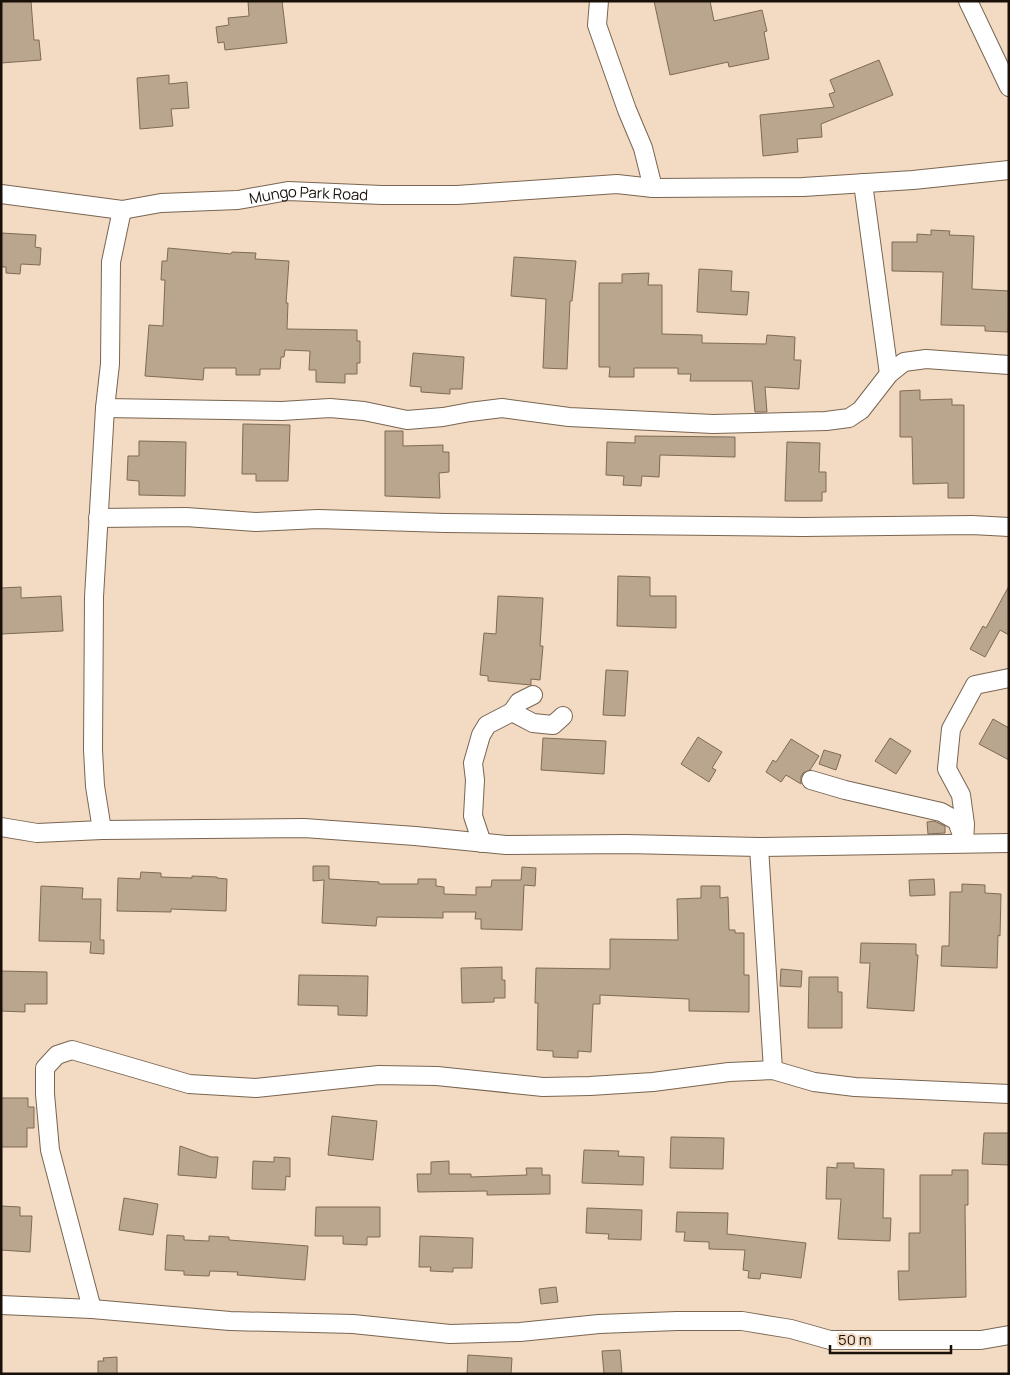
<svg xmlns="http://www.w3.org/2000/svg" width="1010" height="1375" font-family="Manrope,sans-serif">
<rect width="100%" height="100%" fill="#f2dac3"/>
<path fill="#baa68f" stroke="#7e6b55" d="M 1,1 L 31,1 L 34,40 L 39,40 L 41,60 L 1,63 Z
M 248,1 L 282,1 L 287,43 L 225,50 L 224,42 L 218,43 L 216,27 L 229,25 L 228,18 L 249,16 Z
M 654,1 L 710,1 L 714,21 L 762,10 L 767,31 L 764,32 L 769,59 L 729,67 L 728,62 L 670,75 Z
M 879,60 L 893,95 L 821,124 L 822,137 L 797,139 L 798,152 L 763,156 L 760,115 L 834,107 L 829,94 L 835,92 L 830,80 Z
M 169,75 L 169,84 L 187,82 L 189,108 L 171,109 L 173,126 L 140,129 L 137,78 Z
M 931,230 L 950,231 L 949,235 L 974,236 L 972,289 L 1009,291 L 1008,332 L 985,331 L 985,326 L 941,325 L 943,272 L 892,271 L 892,242 L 917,242 L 917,234 L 931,235 Z
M 1,233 L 36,235 L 35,247 L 41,248 L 40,265 L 21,264 L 20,274 L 6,273 L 6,267 L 1,267 Z
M 168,248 L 231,254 L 232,252 L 256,253 L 255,259 L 289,261 L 286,303 L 288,303 L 287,329 L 357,330 L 357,341 L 360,341 L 360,363 L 357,363 L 357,374 L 345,374 L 345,383 L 316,382 L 316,370 L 309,370 L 310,351 L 285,350 L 284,357 L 281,357 L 280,369 L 260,369 L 260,375 L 236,375 L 236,368 L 204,368 L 203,380 L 145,376 L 149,325 L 163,326 L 165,280 L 161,280 L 162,261 L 167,261 Z
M 514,257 L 576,261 L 572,301 L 570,301 L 567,369 L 543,368 L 546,299 L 511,296 Z
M 699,269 L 732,271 L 731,291 L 749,292 L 747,315 L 697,312 Z
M 649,273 L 648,285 L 662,285 L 662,334 L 702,335 L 702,343 L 766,344 L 767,335 L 795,337 L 794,360 L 801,360 L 799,389 L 765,387 L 767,412 L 755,412 L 752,381 L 690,381 L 691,374 L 678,374 L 678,368 L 634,368 L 634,377 L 609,377 L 610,367 L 599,367 L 599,283 L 622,283 L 622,274 Z
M 413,353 L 464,357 L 462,389 L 450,389 L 450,394 L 421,392 L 421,387 L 410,386 Z
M 920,390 L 920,400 L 952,399 L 952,405 L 964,405 L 964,498 L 948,498 L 948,483 L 913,484 L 912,437 L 900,437 L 900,391 Z
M 243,424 L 290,425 L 288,481 L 256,481 L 256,474 L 242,474 Z
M 385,431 L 403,431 L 403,446 L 443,445 L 443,452 L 449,452 L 449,472 L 439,473 L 440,498 L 385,496 Z
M 635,436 L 735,437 L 735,457 L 660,455 L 659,477 L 642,476 L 641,486 L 623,485 L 624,476 L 606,475 L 607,442 L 635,443 Z
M 139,441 L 186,442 L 185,496 L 139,495 L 139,481 L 127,480 L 128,456 L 139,456 Z
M 787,442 L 820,443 L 819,472 L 826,472 L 826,492 L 822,492 L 822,501 L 785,501 Z
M 618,576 L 650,577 L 650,596 L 676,596 L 676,628 L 617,626 Z
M 1009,586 L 1009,635 L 1000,630 L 985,657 L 970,649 L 983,626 L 986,628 Z
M 21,587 L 21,598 L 61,596 L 63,631 L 1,634 L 1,588 Z
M 498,596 L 543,598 L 540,646 L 543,646 L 540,680 L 531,679 L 531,685 L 488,681 L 488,676 L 480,675 L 484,633 L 496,634 Z
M 606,670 L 628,671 L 625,716 L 603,715 Z
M 993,719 L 1009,728 L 1009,760 L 979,744 Z
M 698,737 L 722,752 L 712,768 L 716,770 L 709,782 L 681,764 Z
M 543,738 L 606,741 L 604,774 L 541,770 Z
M 890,738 L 911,751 L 896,774 L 875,761 Z
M 791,739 L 819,756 L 810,770 L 803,773 L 801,777 L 801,784 L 786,775 L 781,782 L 766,772 L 773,760 L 776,762 Z
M 824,750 L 841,755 L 836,770 L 819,764 Z
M 934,821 L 945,826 L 945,833 L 928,834 L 927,822 Z
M 313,866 L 329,866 L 329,879 L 379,882 L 379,884 L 418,884 L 418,879 L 436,879 L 436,886 L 444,887 L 444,894 L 476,895 L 476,887 L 491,887 L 492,880 L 521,880 L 522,867 L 536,868 L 535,886 L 524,885 L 522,930 L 481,929 L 481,919 L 475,919 L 476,912 L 443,912 L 443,918 L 377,917 L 376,926 L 322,923 L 324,880 L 313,881 Z
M 141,872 L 161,873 L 161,877 L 192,878 L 192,876 L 217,877 L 217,878 L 227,879 L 226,911 L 171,909 L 171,912 L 117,911 L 118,878 L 140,879 Z
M 934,879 L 935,895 L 910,896 L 909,880 Z
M 962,884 L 985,885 L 985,893 L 1001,894 L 1000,936 L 998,935 L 997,968 L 941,966 L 942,946 L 949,946 L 950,892 L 962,892 Z
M 41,886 L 83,888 L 82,899 L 101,899 L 100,940 L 104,940 L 104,954 L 90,953 L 91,942 L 39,941 Z
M 701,886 L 720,886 L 720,898 L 728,897 L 729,930 L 735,930 L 735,933 L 744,933 L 744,975 L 749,975 L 749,1012 L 689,1011 L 689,999 L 600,995 L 600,1004 L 593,1004 L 591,1052 L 578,1051 L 578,1058 L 553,1057 L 553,1051 L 537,1050 L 538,1003 L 535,1003 L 536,968 L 610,969 L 610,939 L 678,940 L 677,899 L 701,898 Z
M 861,943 L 916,944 L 916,955 L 918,955 L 914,1011 L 867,1008 L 870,963 L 860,963 Z
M 502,967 L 502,980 L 505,980 L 505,998 L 494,998 L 494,1002 L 462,1003 L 461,968 Z
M 781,969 L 802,971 L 801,987 L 780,986 Z
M 1,971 L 47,972 L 47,1004 L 25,1004 L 25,1012 L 1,1011 Z
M 299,975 L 368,976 L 367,1016 L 338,1015 L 338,1006 L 298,1005 Z
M 809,977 L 838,977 L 838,992 L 842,992 L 842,1028 L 808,1028 Z
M 1,1098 L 28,1098 L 28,1107 L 34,1107 L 34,1128 L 27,1128 L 27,1147 L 1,1147 Z
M 332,1116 L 377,1121 L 373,1160 L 328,1155 Z
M 984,1133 L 1009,1133 L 1009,1165 L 982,1164 Z
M 671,1137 L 724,1138 L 723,1169 L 670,1168 Z
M 180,1146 L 211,1157 L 218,1157 L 216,1178 L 178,1175 Z
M 584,1150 L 619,1151 L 618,1156 L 644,1157 L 643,1185 L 582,1183 Z
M 274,1157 L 290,1158 L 290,1177 L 286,1176 L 285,1190 L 252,1189 L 253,1161 L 274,1162 Z
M 449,1161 L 449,1174 L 471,1174 L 471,1177 L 527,1175 L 526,1168 L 542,1168 L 542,1175 L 550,1175 L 550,1194 L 487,1195 L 487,1191 L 418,1192 L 417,1174 L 431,1174 L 431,1162 Z
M 837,1163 L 854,1163 L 854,1168 L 884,1169 L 883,1218 L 891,1218 L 890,1241 L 838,1239 L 841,1199 L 826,1199 L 827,1167 L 837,1168 Z
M 952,1170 L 968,1170 L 968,1205 L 965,1205 L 966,1297 L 899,1300 L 898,1271 L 909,1271 L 909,1233 L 920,1233 L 920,1175 L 952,1175 Z
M 124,1198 L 158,1204 L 153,1235 L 119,1230 Z
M 1,1206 L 20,1207 L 20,1216 L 32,1216 L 30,1252 L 1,1250 Z
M 316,1207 L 380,1207 L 380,1237 L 367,1237 L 367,1245 L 343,1244 L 343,1236 L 315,1236 Z
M 587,1208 L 642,1210 L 641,1240 L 608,1239 L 609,1234 L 586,1233 Z
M 677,1212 L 728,1213 L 727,1234 L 806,1243 L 801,1278 L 761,1273 L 760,1279 L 748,1278 L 749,1271 L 743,1270 L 745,1250 L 709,1249 L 709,1242 L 684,1241 L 685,1232 L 676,1232 Z
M 167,1235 L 184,1236 L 184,1240 L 209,1241 L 209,1236 L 229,1237 L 229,1240 L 308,1246 L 305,1280 L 237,1275 L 238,1272 L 210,1271 L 209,1276 L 184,1275 L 184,1271 L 165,1270 Z
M 420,1236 L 473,1238 L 472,1268 L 453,1268 L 453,1272 L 430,1271 L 431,1267 L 419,1267 Z
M 556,1287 L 558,1302 L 541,1304 L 539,1289 Z
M 620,1350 L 622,1374 L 604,1374 L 602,1351 Z
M 468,1355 L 512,1358 L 511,1374 L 467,1374 Z
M 117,1357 L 117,1374 L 98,1374 L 98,1361 L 104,1361 L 103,1358 Z"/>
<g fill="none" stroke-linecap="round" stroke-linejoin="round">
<g stroke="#796551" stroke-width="20">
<g id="minor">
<path d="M 599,1 L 597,25 L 627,110 L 643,148 L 653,188"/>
<path d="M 968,1 L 1009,87"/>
<path d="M 863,183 L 889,374"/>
<path id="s1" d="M 1,194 L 122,210 L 161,203 L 238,200 L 288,191 L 382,195 L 457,195 L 617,184 L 653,188 L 803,187 L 913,180 L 1009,170"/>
<path d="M 105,408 L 282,411 L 330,408 L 364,411 L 407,420 L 443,417 L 470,412 L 502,408 L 569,417 L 713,424 L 826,421 L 849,418 L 861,410 L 889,374 L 904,362 L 926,359 L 1009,365"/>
<path d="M 98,518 L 186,517 L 256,522 L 318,519 L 445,523 L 803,527 L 972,525 L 1009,527"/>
<path d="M 512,712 L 519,702 L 533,695"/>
<path d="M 811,780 L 845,790 L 941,812 L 957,821 L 963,838"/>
<path d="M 1,827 L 37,833 L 102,830 L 304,828 L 415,836 L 506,845 L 626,844 L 759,847 L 1009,843"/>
<path d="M 102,830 L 95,786 L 93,750 L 94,597 L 105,408 L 110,364 L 111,262 L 122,210"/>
<path d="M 482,843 L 473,816 L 475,780 L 473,763 L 481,735 L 487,725 L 512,712 L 533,723 L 553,725 L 563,716"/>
<path d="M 964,843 L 965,824 L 961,795 L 947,769 L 951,729 L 975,685 L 1009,678"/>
<path d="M 759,847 L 773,1070"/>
<path d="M 1,1305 L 92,1309 L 230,1321 L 353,1324 L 450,1334 L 520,1332 L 599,1324 L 677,1321 L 742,1321 L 791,1329 L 830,1340 L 981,1340 L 1009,1335"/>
<path d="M 92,1309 L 50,1150 L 45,1094 L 45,1068 L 57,1055 L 72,1050 L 189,1084 L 256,1088 L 379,1075 L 437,1076 L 543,1087 L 590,1086 L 653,1082 L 729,1072 L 773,1070 L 814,1082 L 855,1087 L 1009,1094"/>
</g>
</g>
<use href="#minor" stroke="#fff" stroke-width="18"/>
</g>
<g text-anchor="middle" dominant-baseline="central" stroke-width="4" stroke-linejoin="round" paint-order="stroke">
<g font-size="15" fill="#191109" stroke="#f2dac3">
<text stroke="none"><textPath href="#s1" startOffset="310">Mungo Park Road</textPath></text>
</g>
</g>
<rect width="1010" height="1375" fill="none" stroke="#191109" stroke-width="5"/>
<path d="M830 1345v8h121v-8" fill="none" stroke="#191109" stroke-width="2.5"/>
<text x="838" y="1345" font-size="15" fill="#191109" stroke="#f2dac3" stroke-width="4" paint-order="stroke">50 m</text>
</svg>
